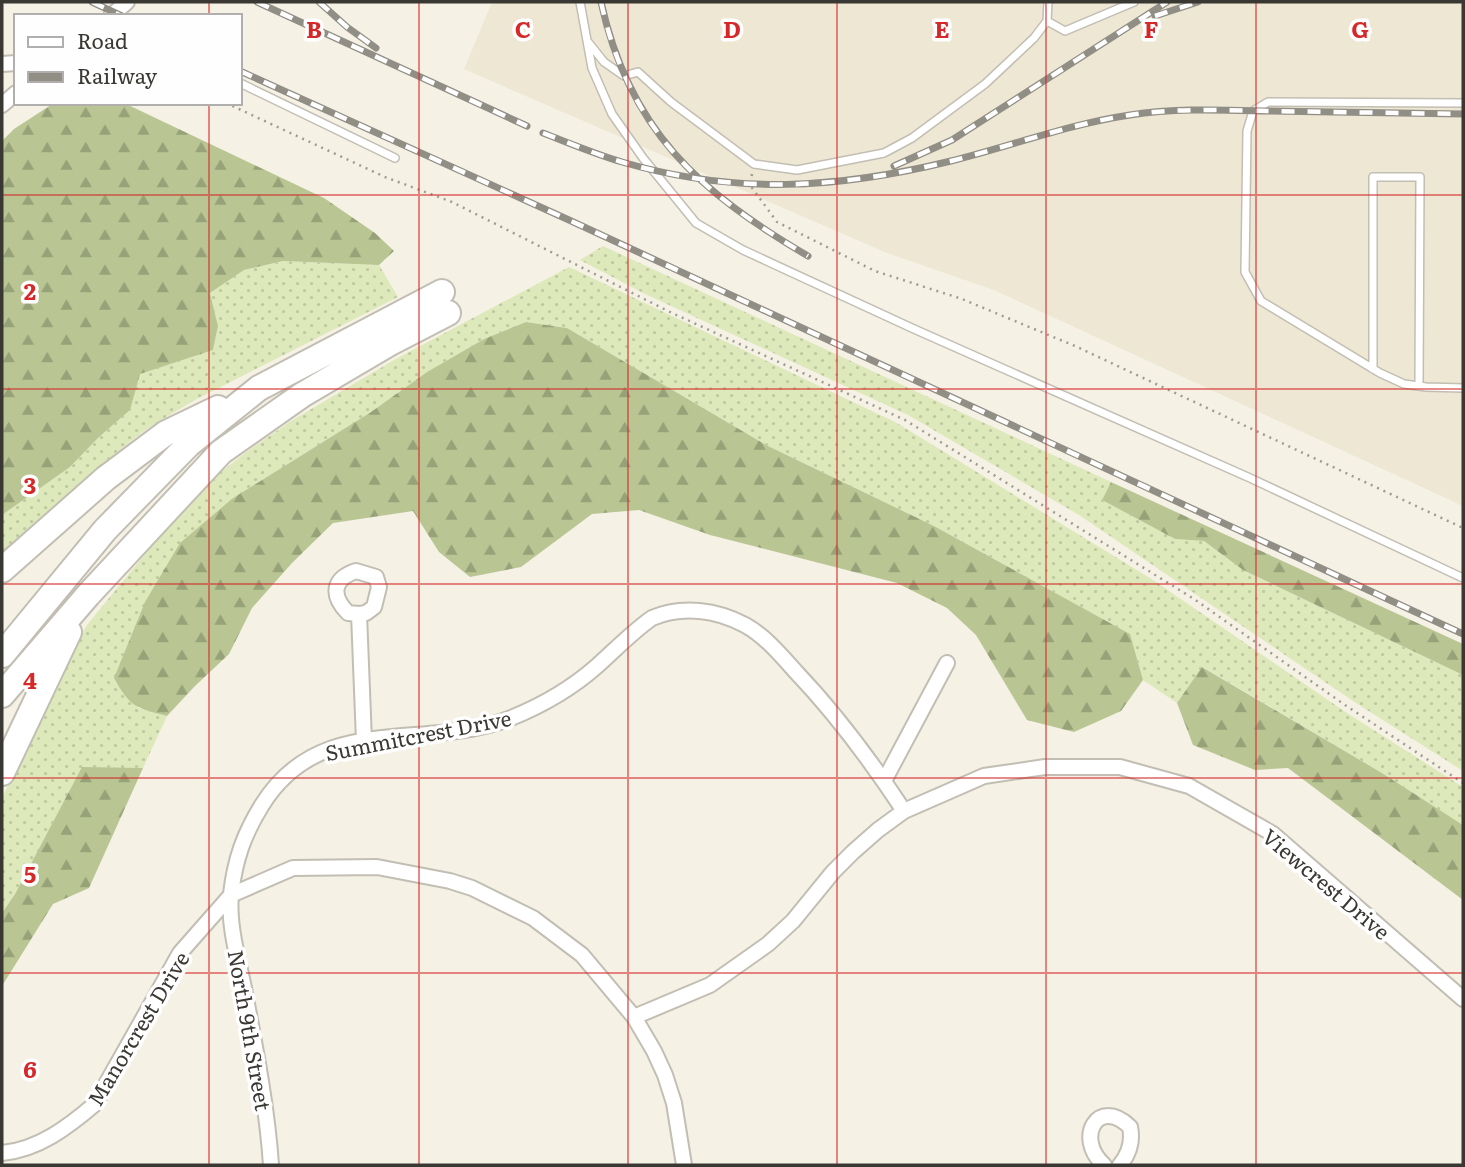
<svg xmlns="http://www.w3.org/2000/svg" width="1465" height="1167" font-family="Literata,serif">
<defs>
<pattern id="grass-dots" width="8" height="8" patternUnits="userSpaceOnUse" patternTransform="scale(1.75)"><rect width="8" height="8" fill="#dde9ba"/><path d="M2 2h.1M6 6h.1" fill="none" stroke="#bec9a0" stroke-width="1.8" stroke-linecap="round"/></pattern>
<pattern id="forest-firs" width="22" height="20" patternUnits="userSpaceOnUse" patternTransform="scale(1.75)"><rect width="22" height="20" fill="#b9c693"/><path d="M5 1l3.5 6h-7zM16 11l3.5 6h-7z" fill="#97a279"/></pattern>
</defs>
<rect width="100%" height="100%" fill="#f5f1e5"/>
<path fill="#ede7d4" d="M 492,2 L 1463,2 L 1463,506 L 994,290 L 887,253 L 464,69 Z"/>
<path fill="url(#grass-dots)" d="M 603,246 L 1111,482 L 1102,500 L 1175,539 L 1204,541 L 1243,570 L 1463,675 L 1463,771 L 1353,701 L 1079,515 L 908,415 L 645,294 L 580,260 Z
M 283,261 L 379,265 L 398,297 L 193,401 L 148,428 L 104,462 L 2,558 L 2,515 L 70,467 L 98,438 L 130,410 L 139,374 L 213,350 L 218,326 L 210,293 L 244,270 Z
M 569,267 L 897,423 L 1153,580 L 1347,713 L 1463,787 L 1463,825 L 1382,773 L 1203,667 L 1177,703 L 1143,680 L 1130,634 L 934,526 L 768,446 L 567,328 L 526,322 L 484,339 L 427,372 L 371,412 L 233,498 L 138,708 L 167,716 L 143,768 L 82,768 L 15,894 L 2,913 L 2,798 L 69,654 L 87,625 L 178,514 L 210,481 L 245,453 L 291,421 L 394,360 Z"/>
<path fill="url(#forest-firs)" d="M 54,103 L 124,103 L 324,198 L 375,233 L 394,251 L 379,265 L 283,261 L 244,270 L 210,293 L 218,326 L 213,350 L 140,374 L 130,410 L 98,438 L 70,467 L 2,515 L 2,141 L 14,129 Z
M 526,322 L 567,328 L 768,446 L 934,526 L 1130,634 L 1143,680 L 1121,711 L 1074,732 L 1027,720 L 976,635 L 947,608 L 897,583 L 710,535 L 639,510 L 592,514 L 521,567 L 470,577 L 439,552 L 413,511 L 333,523 L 292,563 L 252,608 L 229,654 L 194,687 L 167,716 C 136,708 130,707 114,678 L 145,602 L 180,543 L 233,498 L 371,412 L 427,372 L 484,339 Z
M 1111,482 L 1463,644 L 1463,675 L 1243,570 L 1204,541 L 1175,539 L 1102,500 Z
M 1202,667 L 1382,773 L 1463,825 L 1463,900 L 1288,768 L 1255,770 L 1193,745 L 1177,703 Z
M 82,767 L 143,768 L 89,888 L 53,904 L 2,986 L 2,913 L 15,894 Z"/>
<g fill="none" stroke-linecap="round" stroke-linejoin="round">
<g stroke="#c2beb3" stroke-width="10">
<path id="lane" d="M 580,2 L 592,68 L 612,114 L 643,158 L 696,223 L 743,250 L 914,329 L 1250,478 L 1463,578
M 1048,2 L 1047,21 L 1065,31 L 1134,2
M 588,42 L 604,62 L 624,76 L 638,72 L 671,102 L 754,164 L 797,170 L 884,153 L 912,138 L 985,84 L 1034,38 L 1047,21
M 240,83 L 395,158
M 1463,103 L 1268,102 L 1253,111 L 1247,131 L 1245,272 L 1261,301 L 1380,373 L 1404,384 L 1426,387 L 1463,388
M 1373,369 L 1373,177 L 1420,177 L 1419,386"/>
</g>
<g stroke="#c2beb3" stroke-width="18">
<path id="street" d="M 111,16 L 127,2
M 2,64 L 16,63
M 2,105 L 16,93
M 359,614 L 348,613 C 331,596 332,579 356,571 L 376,577 L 379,587 L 374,607 L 366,613 L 359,614 L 364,741
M 884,781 L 947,663
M 634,1017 L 710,985 L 768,944 L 793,921 L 833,872 L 853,852 L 878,830 L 904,811 L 984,776 L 1045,767 L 1120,767 L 1189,786 L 1273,834 L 1463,999
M 2,1153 C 38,1150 68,1127 95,1104 L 180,953 L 231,895 L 293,868 L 377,867 L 450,881 L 472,888 L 533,918 L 582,955 L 634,1017 L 654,1051 L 665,1075 L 674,1103 L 684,1165
M 271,1165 C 267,1105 255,1047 244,988 C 238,959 228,924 231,894 C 235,859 244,834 262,805 C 321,710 425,752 511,718 C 543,705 571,689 597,666 C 615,650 632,632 652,618 C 682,605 717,610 745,625 C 765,636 781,655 796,672 C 837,715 871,761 904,811
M 1104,1165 C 1074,1138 1098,1096 1130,1127 C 1133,1141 1129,1154 1120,1165"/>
</g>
<g stroke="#c2beb3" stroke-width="28">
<path id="highway" d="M 2,570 L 106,478 L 166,433 L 218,408
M 2,655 L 105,530 L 188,445 L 259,388 L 442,292
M 2,695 L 88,595 L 221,452 L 302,395 L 392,342 L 448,313
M 2,773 L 69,632"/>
</g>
<path stroke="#9f9c93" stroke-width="2.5" stroke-dasharray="2 5" stroke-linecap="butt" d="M 226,103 L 385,177 L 452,202 L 672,313 L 905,420 L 1194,599 L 1345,705 L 1463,783
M 752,174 L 750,185 L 777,222 L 875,271 L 962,299 L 1075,346 L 1463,528"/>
<use href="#lane" stroke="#fff" stroke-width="7"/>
<use href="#street" stroke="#fff" stroke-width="14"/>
<use href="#highway" stroke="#fff" stroke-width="24"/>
<g stroke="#918e86" stroke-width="7">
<path id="rail" d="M 92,2 L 122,16
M 257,2 L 527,126
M 319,2 L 347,27 L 376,48
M 601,2 C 629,130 699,192 808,256
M 1155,16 L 1198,2
M 240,71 L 569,220 L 1463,634
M 543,133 C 569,143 595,154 622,162 C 736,195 837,189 951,161 C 1011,146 1069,124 1130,115 C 1176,108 1222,110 1268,111 C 1333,112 1398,113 1463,114
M 894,166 L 952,140 L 1167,2"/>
</g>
<use href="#rail" stroke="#fefefe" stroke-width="4.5" stroke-dasharray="13" stroke-linecap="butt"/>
</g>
<path fill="none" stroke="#d62828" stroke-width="2" stroke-opacity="0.55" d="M 209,2 L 209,16M 419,2 L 419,1165M 628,2 L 628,1165M 837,2 L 837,1165M 1046,2 L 1046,1165M 1256,2 L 1256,1165M 209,103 L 209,1165M 2,195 L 1463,195M 2,389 L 1463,389M 2,584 L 1463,584M 2,778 L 1463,778M 2,973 L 1463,973"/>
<g text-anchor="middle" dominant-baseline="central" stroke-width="7" stroke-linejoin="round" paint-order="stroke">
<g font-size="21" fill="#3a3833" stroke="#fefefe">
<text transform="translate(418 734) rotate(-11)">Summitcrest Drive</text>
<text transform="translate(1327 883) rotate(40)">Viewcrest Drive</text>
<text transform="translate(137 1028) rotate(-59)">Manorcrest Drive</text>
<text transform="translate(251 1030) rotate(80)">North 9th Street</text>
</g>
</g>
<g font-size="23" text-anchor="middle" font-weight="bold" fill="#d62828" stroke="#fefefe" stroke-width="7" stroke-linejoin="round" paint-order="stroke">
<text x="314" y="38">B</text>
<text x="523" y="38">C</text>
<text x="732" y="38">D</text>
<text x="942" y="38">E</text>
<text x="1151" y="38">F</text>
<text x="1360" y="38">G</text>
<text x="30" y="300">2</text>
<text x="30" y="494">3</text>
<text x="30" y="689">4</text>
<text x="30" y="883">5</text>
<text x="30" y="1078">6</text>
</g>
<rect width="1465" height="1167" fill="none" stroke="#3a3833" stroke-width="7"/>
<rect x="14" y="14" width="228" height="91" fill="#fefefe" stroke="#b0afad" stroke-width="2"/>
<rect x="28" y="37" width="35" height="10" fill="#ffffff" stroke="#b0afad" stroke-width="2"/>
<text x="77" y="49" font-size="21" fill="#3a3833">Road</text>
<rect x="28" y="72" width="35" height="10" fill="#918e86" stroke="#b0afad" stroke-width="2"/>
<text x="77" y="84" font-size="21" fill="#3a3833">Railway</text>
</svg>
